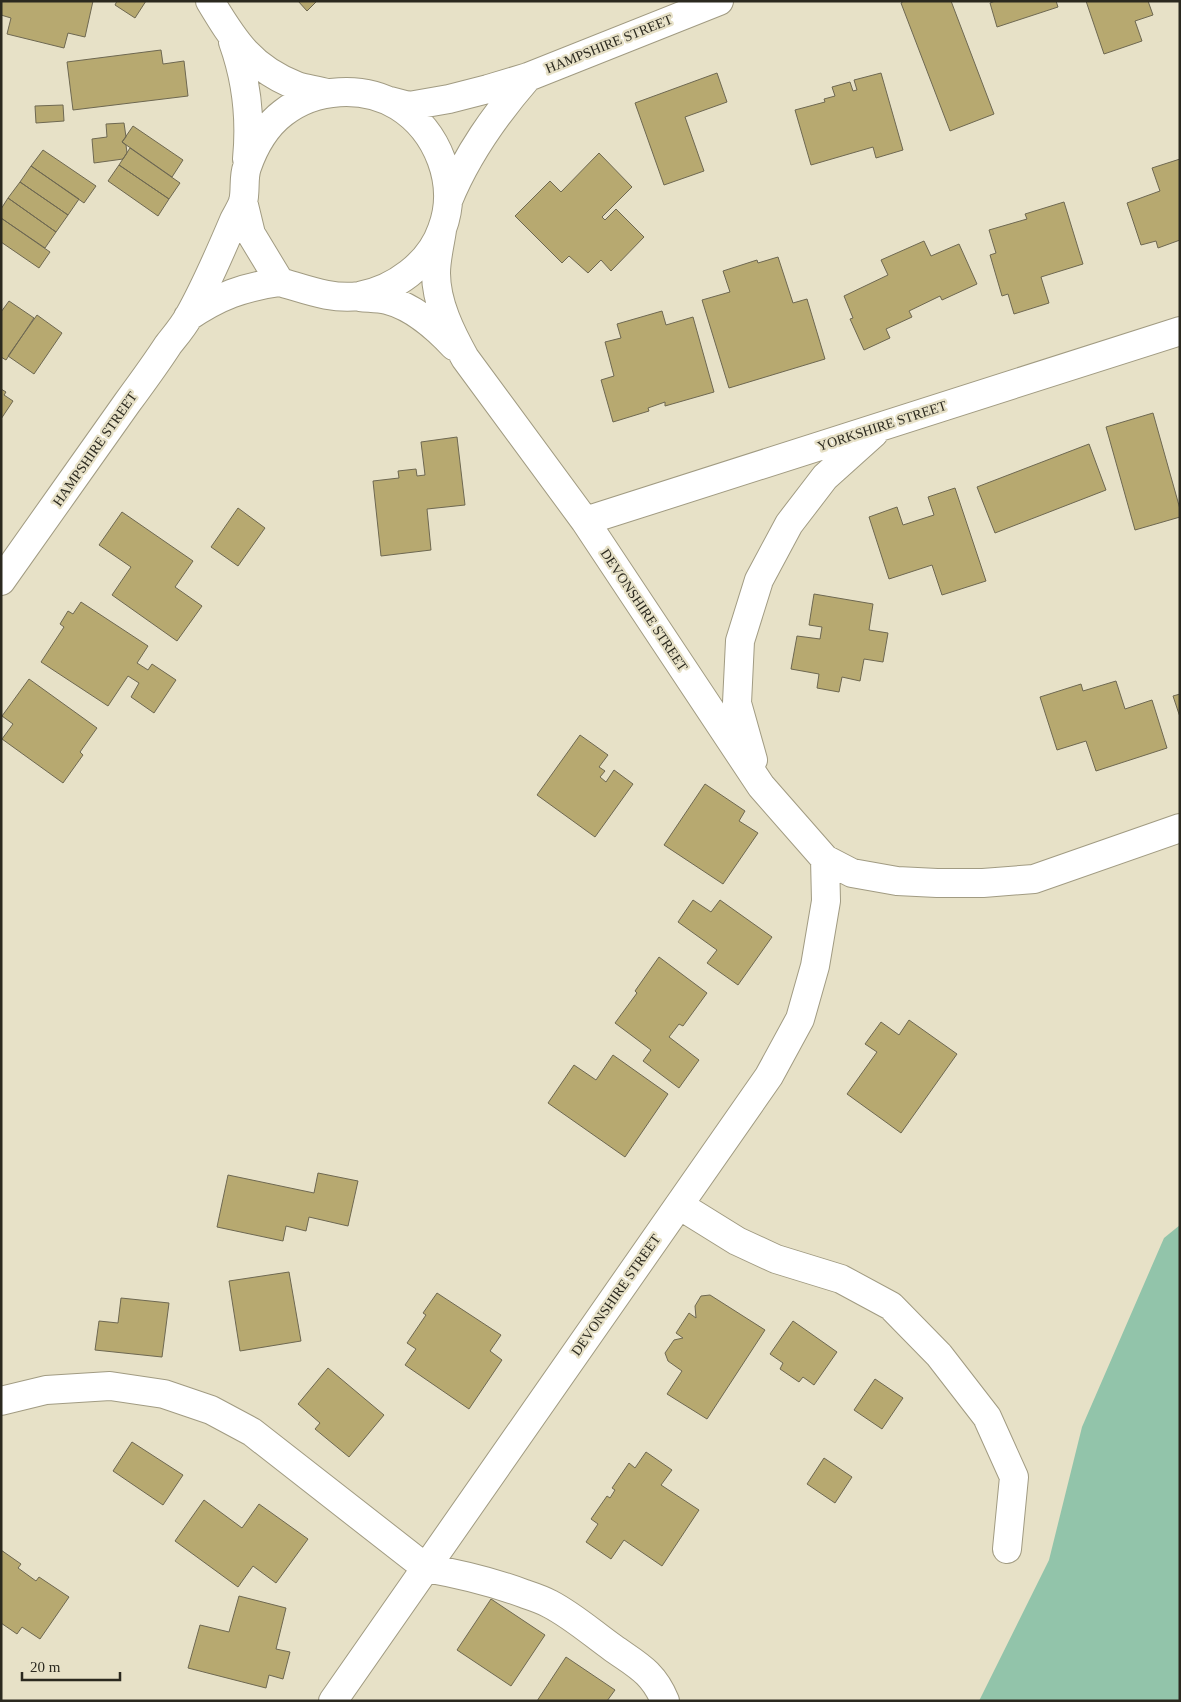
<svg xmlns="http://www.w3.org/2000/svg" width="1181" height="1702" font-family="Georgia,serif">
<rect width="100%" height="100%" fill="#e7e1c7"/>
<path fill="#92c4aa" d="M 1180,1225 L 1180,1701 L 979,1701 L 1049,1560 L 1082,1427 L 1164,1238 Z"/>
<path fill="#b7a970" stroke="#6e6851" d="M 1,1 L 93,1 L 85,37 L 68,33 L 64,48 L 7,34 L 11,18 L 1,15 Z
M 117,1 L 146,1 L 135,18 L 115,5 Z
M 298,1 L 317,1 L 307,11 Z
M 904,1 L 951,1 L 994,114 L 950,131 L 901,3 Z
M 995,1 L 1056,1 L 1058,7 L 997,27 L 990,3 Z
M 1086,1 L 1148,1 L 1153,15 L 1135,21 L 1142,41 L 1104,54 Z
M 161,50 L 163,64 L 184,61 L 188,96 L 73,110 L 67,62 Z
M 717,73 L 727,102 L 685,117 L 704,171 L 664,185 L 635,103 Z
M 881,73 L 903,150 L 876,158 L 873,147 L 811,165 L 795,110 L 825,102 L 824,99 L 835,96 L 832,87 L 850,82 L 853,91 L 857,90 L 854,80 Z
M 63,105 L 64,121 L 36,123 L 35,106 Z
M 124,123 L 126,137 L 122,142 L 126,145 L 127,153 L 123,159 L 94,163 L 92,139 L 107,137 L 106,124 Z
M 133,126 L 183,160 L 172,177 L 122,142 Z
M 130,148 L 180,183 L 169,199 L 119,165 Z
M 43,150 L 96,186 L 84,203 L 31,166 Z
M 599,153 L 632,187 L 602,217 L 605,220 L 616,209 L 644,237 L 611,271 L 601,260 L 588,273 L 569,256 L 562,263 L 515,216 L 550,181 L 561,192 Z
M 1180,159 L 1180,240 L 1158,248 L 1156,241 L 1141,245 L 1127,203 L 1160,191 L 1152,168 Z
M 119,165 L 169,199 L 158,216 L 108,181 Z
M 31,166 L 79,199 L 68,215 L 20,182 Z
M 20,182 L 68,215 L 56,232 L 8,198 Z
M 8,198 L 56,232 L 45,248 L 1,218 L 1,209 Z
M 1064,202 L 1083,264 L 1041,277 L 1049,303 L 1014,314 L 1008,294 L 1002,296 L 990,255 L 996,253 L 989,230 L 1027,219 L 1025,214 Z
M 1,218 L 50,252 L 39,268 L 1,242 Z
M 924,241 L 931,256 L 959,244 L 977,284 L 942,300 L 940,296 L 909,311 L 912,317 L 886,329 L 890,338 L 864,350 L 850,319 L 853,318 L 844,296 L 888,275 L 881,260 Z
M 778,257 L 793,303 L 807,299 L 825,359 L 729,388 L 702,300 L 730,292 L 723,271 L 757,260 L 758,263 Z
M 9,301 L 34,318 L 6,360 L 1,357 L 1,312 Z
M 662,311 L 666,325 L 693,317 L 714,392 L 665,406 L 665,402 L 648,408 L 649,411 L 613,422 L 601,380 L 614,376 L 605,342 L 621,338 L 617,324 Z
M 37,315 L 62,333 L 34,374 L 8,356 Z
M 1,389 L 6,392 L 4,395 L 13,401 L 1,419 Z
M 1153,413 L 1180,509 L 1180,517 L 1135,530 L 1106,427 Z
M 457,437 L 465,505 L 427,509 L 431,550 L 381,556 L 373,481 L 399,478 L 398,471 L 416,469 L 417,476 L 425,475 L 421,442 Z
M 1089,444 L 1106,490 L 995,533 L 977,487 Z
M 955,488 L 986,581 L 942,595 L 932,565 L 889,579 L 869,517 L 897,507 L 903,525 L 934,515 L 928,497 Z
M 238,508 L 265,528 L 238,566 L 211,547 Z
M 122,512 L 193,561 L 175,587 L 202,606 L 177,641 L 112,595 L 131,567 L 99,545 Z
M 814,594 L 873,604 L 869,630 L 888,633 L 883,662 L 864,659 L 860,681 L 842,677 L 839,692 L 817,688 L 819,674 L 791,669 L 797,636 L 820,639 L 822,627 L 809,625 Z
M 81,602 L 148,646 L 137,663 L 148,670 L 152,664 L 176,680 L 154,713 L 131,697 L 139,683 L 128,676 L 108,706 L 41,662 L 64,627 L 60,624 L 68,611 L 73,614 Z
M 29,679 L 97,728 L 80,752 L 83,755 L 63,783 L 2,739 L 13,724 L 2,716 Z
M 1116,681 L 1125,709 L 1152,700 L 1167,748 L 1096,771 L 1086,741 L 1057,750 L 1040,697 L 1081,684 L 1083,691 Z
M 1180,694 L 1180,717 L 1173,696 Z
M 580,735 L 608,755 L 599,767 L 605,771 L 600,777 L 606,782 L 614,770 L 633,784 L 595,837 L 537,795 Z
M 705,784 L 745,811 L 739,821 L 758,833 L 723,884 L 664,845 Z
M 693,900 L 711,912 L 720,900 L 772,937 L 738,985 L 707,963 L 717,950 L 678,922 Z
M 659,957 L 707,993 L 683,1026 L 679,1024 L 669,1037 L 699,1060 L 679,1088 L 643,1061 L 651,1050 L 615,1023 L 637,993 L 635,991 Z
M 909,1020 L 957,1054 L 901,1133 L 847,1094 L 877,1052 L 865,1044 L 881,1022 L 899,1035 Z
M 613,1055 L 668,1094 L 625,1157 L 548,1103 L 574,1065 L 596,1080 Z
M 318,1173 L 358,1181 L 348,1226 L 309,1217 L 306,1231 L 286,1226 L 283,1241 L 217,1227 L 228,1175 L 314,1193 Z
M 289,1272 L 301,1341 L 240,1351 L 229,1281 Z
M 437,1293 L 501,1335 L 490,1351 L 502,1360 L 469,1409 L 405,1365 L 416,1349 L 407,1343 L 426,1315 L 423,1313 Z
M 710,1295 L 765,1330 L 707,1419 L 667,1394 L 682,1371 L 668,1361 L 665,1353 L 674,1340 L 683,1338 L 676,1333 L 689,1313 L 696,1318 L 695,1306 L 701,1296 Z
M 121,1298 L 169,1303 L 162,1357 L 95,1350 L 99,1321 L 118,1323 Z
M 793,1321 L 837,1352 L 814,1385 L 803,1377 L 799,1382 L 780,1369 L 783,1363 L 770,1354 Z
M 328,1368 L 384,1415 L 349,1457 L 315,1429 L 320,1423 L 298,1404 Z
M 875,1379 L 903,1398 L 882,1429 L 854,1410 Z
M 132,1442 L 183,1475 L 163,1505 L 113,1471 Z
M 646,1452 L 672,1470 L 661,1485 L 699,1510 L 662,1566 L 624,1540 L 611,1559 L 586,1542 L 598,1524 L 591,1519 L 607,1496 L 610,1498 L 615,1490 L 612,1488 L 629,1463 L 635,1468 Z
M 824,1458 L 852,1477 L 835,1503 L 807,1484 Z
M 204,1500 L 242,1528 L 259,1504 L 308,1539 L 276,1583 L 253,1566 L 238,1587 L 175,1541 Z
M 1,1550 L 21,1564 L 18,1568 L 36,1581 L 39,1577 L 69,1597 L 40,1639 L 22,1627 L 17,1634 L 1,1623 Z
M 239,1596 L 286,1608 L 276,1649 L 290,1652 L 283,1679 L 269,1675 L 266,1688 L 188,1668 L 200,1625 L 229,1632 Z
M 491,1599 L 545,1635 L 511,1686 L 457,1650 Z
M 566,1657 L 615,1690 L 607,1701 L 537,1701 Z"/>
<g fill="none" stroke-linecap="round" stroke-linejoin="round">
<g stroke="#a19b82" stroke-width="30">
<path id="minor" d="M 210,1 C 234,41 251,68 297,86 C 306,89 317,90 327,93
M 233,42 C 247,81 251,118 247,159
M 390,101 L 409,106 L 449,99 L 488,89 L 528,77 L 719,1
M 448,201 C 467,154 495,115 528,77
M 442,230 C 440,244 436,259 436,273 C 436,303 451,333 465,358 L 585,521 L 761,786 L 825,859 L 852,873 L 897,881 L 937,883 L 983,883 L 1034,879 L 1180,828
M 360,297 C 369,298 379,298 387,300 C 414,307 436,327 454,346
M 188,317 C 219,296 243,287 280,282
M 585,521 L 1180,331
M 1,581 C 43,522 85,462 127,403 C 141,384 155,365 168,345 C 175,336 183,327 189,316 C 206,286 220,253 234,220 C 237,214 241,208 243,202 C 246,191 243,178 247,167 C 254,147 266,126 283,113 C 315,88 363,85 398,106 C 438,131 459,184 442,229 C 430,264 394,290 359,296 C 332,300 305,289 280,282 L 251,234 L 243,201
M 753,760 L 737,703 L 740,641 L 759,580 L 789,524 L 825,477 L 874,433
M 679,1205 L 737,1241 L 776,1259 L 841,1279 L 891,1306 L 939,1355 L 987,1417 L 1014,1477 L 1007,1549
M 1,1401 L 46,1390 L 110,1386 L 164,1394 L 211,1410 L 252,1432 L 426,1568 C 460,1574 493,1582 525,1594 C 534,1597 543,1600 550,1604 C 573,1616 592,1633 613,1648 C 637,1665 653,1672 665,1701
M 333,1701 L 769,1076 L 800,1019 L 815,966 L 826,901 L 825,859"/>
</g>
<use href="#minor" stroke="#fff" stroke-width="28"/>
</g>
<g text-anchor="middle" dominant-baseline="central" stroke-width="4.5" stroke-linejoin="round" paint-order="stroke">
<g font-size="14" fill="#2b291f" stroke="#e7e1c7">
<text transform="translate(609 44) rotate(-22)">HAMPSHIRE STREET</text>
<text transform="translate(882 426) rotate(-18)">YORKSHIRE STREET</text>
<text transform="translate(95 449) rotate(-55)">HAMPSHIRE STREET</text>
<text transform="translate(644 610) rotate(56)">DEVONSHIRE STREET</text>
<text transform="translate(616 1295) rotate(-55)">DEVONSHIRE STREET</text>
</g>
</g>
<rect width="1181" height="1702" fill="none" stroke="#2b291f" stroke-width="5"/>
<path d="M22 1672v8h98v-8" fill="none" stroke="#2b291f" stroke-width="2.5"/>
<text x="30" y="1672" font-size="15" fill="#2b291f" stroke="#e7e1c7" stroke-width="4" paint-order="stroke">20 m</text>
</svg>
